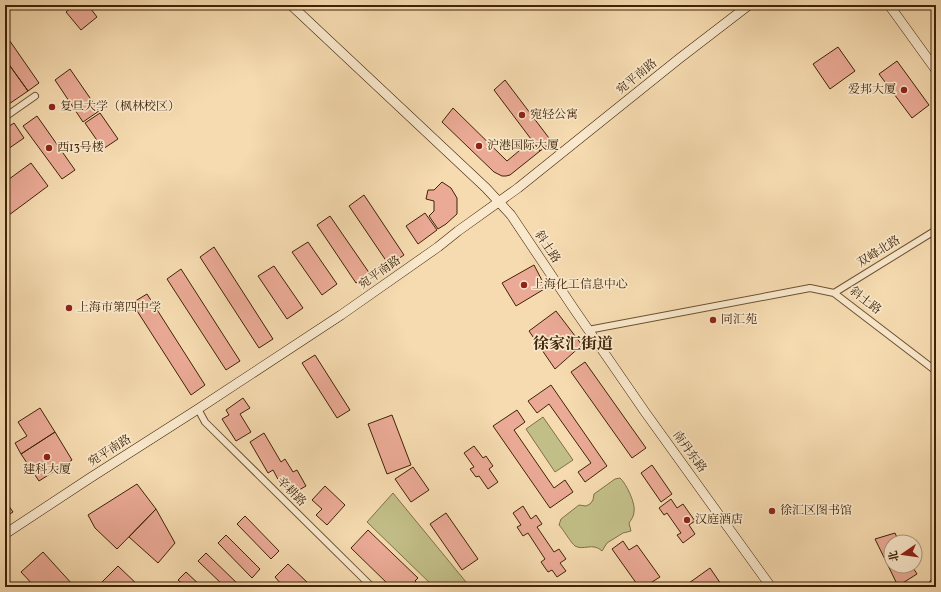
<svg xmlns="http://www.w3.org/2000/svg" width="941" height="592" font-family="Vollkorn,'Noto Serif SC',serif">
<rect width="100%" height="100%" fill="#f6dbb0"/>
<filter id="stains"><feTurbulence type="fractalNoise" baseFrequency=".005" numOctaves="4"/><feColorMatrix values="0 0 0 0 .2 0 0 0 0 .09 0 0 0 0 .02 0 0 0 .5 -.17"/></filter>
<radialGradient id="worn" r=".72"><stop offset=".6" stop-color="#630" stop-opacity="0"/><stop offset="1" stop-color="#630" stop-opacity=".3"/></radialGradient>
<path fill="#c2be87" stroke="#807047" d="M 543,417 L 573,460 L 555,472 L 526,429 Z
M 620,478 C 626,483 636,504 634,512 C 634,516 631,520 629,523 L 631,531 L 623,533 L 607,543 L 602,551 C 593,542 583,551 575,546 C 571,543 563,529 559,525 L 561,519 L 579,505 L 586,506 L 590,504 L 593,500 L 594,494 L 615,479 Z
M 393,493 L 466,582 L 461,587 L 434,587 L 367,522 Z"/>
<path fill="#ebaa96" stroke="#3f2307" d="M 74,5 L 88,5 L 97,17 L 81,30 L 66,12 Z
M 5,34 L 39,83 L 28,91 L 5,59 Z
M 838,47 L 855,71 L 830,89 L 813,64 Z
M 5,59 L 28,91 L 6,106 L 5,105 Z
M 897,61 L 929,105 L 912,118 L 879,74 Z
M 70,69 L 99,111 L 83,122 L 55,80 Z
M 505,80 L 552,142 L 540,151 L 494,90 Z
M 453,108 L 507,161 L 532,140 L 540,151 L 510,175 L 506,176 L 502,176 L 494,172 L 442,122 Z
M 100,113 L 118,139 L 103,149 L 85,123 Z
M 37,116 L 75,170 L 62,179 L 23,126 Z
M 14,123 L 24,138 L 5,151 L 5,129 Z
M 31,163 L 48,186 L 5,218 L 5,182 Z
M 442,182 L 451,188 L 457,198 L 457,214 L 446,224 L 438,229 L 429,216 L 434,211 L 434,201 L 426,199 L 428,190 L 434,190 Z
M 364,195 L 404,255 L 389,265 L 349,206 Z
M 425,213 L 437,230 L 418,244 L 406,226 Z
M 330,216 L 370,274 L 356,283 L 317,225 Z
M 308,242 L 337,284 L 322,295 L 292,252 Z
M 214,247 L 273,339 L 259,348 L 200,257 Z
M 534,265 L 546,288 L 516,306 L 502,283 Z
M 274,266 L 303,308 L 287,319 L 258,276 Z
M 181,269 L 240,361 L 226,370 L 167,279 Z
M 147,294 L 205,385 L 191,395 L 132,303 Z
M 556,311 L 582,345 L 555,369 L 529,331 Z
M 315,355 L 350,410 L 337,418 L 302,363 Z
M 585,362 L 646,448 L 632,458 L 571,372 Z
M 551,385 L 607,466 L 585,482 L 578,472 L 591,463 L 549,404 L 537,413 L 528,401 Z
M 243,398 L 250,408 L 240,414 L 251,432 L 236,441 L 222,419 L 229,415 L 226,410 Z
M 40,408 L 55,432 L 21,454 L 15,443 L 27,436 L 18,422 Z
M 517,410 L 525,422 L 514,430 L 554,488 L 565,480 L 573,492 L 550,508 L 493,426 Z
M 392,415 L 411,465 L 387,474 L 368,424 Z
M 55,432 L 72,460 L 39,481 L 21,454 Z
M 264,433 L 281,462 L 285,459 L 293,472 L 297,470 L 306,486 L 292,494 L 284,480 L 280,483 L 273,470 L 268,473 L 250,442 Z
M 474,446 L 483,458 L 486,456 L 493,466 L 489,469 L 498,482 L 488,489 L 479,476 L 476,477 L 470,469 L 474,467 L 464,453 Z
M 652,465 L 672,494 L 661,502 L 641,473 Z
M 413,467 L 429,490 L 411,502 L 395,479 Z
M 137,484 L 156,509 L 117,549 L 95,528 L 88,515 Z
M 325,486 L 345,505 L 327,525 L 316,515 L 322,509 L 312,500 Z
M 671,499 L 677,508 L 683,504 L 695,521 L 689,525 L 695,534 L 683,543 L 677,535 L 681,533 L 667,513 L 664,515 L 659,508 Z
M 5,502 L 6,502 L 13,512 L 5,517 Z
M 523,506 L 531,519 L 536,515 L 542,524 L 537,527 L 554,552 L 559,549 L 566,559 L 560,563 L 566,571 L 557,577 L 552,570 L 548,572 L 541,562 L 545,559 L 528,533 L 523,536 L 517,527 L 521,525 L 513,513 Z
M 156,509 L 175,543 L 158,563 L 129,537 Z
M 446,513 L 478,559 L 462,570 L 430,524 Z
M 245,516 L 279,551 L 271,559 L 237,524 Z
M 368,530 L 418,578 L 415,581 L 422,587 L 391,587 L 351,548 Z
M 895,533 L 899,542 L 891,542 L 891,566 L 912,566 L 917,574 L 898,586 L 875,539 Z
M 226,535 L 260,569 L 252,578 L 218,543 Z
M 623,541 L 629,550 L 637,545 L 660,577 L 644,587 L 639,587 L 612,549 Z
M 43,552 L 73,585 L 70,587 L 35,587 L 21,572 Z
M 206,553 L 241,587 L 225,587 L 198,561 Z
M 288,564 L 308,583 L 304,587 L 281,587 L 279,585 L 281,584 L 275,577 Z
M 118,566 L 140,587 L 105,587 L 101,583 Z
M 710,568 L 723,587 L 692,587 L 689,583 Z
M 186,572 L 202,587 L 186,587 L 178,580 Z
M 936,577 L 936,587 L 925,587 L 931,580 Z"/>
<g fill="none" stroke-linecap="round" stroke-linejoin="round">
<g stroke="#6d5131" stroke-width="8">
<path id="street" d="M 5,117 L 35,96
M 834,293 L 936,230
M 588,330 L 810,288 L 834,293 L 936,371
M 198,409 L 205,422 L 372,587"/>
</g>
<g stroke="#3f2307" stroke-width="10">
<path id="secondary" d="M 291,5 L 486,188 L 511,215 L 574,309 L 645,412 L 771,587
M 889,5 L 936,70
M 5,534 L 90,478 L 198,409 L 341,315 L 438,247 L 458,231 L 518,188 L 680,58 L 749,5"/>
</g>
<use href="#street" stroke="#f9e8cc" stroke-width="6"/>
<use href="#secondary" stroke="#f9e8cc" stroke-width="9"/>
</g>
<g fill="#8f2418" stroke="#f9e8cc" stroke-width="1.5">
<circle cx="904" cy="90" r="4"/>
<circle cx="52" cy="107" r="4"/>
<circle cx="522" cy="115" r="4"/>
<circle cx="479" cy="146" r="4"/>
<circle cx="49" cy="148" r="4"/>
<circle cx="524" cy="285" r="4"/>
<circle cx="69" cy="308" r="4"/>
<circle cx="713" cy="320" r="4"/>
<circle cx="47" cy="457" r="4"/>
<circle cx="772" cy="511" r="4"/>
<circle cx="687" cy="520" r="4"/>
</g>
<g text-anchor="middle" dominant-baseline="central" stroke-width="3.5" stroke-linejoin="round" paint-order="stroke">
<g font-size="12" fill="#3f2307" stroke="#f9e8cc">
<text transform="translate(637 77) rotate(-39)">宛平南路</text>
<text transform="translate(547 247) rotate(56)">斜土路</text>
<text transform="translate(879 252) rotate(-32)">双峰北路</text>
<text transform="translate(380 273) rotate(-35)">宛平南路</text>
<text transform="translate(865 301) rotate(38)">斜土路</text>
<text transform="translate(110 451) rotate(-32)">宛平南路</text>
<text transform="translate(689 452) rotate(54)">南丹东路</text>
<text transform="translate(291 492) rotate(45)">辛耕路</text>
</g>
<g font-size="12" fill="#3f2307" stroke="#f9e8cc" text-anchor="start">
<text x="896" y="90" text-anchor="end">爱邦大厦</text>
<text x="60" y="107">复旦大学（枫林校区）</text>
<text x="530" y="115">宛轻公寓</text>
<text x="487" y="146">沪港国际大厦</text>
<text x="57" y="148">西13号楼</text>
<text x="532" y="285">上海化工信息中心</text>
<text x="77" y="308">上海市第四中学</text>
<text x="721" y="320">同汇苑</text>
<text x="47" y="470" text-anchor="middle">建科大厦</text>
<text x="780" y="511">徐汇区图书馆</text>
<text x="695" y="520">汉庭酒店</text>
</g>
<g font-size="16" font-weight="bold" fill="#3f2307" stroke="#f9e8cc">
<text x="573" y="345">徐家汇街道</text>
</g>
</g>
<rect width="941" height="592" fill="none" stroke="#f6dbb0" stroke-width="20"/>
<rect x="6" y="6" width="929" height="580" fill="none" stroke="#3f2307" stroke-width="2"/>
<rect x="10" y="10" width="921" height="572" fill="none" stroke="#3f2307"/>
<g transform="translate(903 554) rotate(257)"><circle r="19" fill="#f9e8cc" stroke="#af997d"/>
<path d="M0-3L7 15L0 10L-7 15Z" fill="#8f2418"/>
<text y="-6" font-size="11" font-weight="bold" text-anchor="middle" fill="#3f2307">北</text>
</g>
<rect width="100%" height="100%" filter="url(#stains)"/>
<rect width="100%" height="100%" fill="url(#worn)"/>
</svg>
